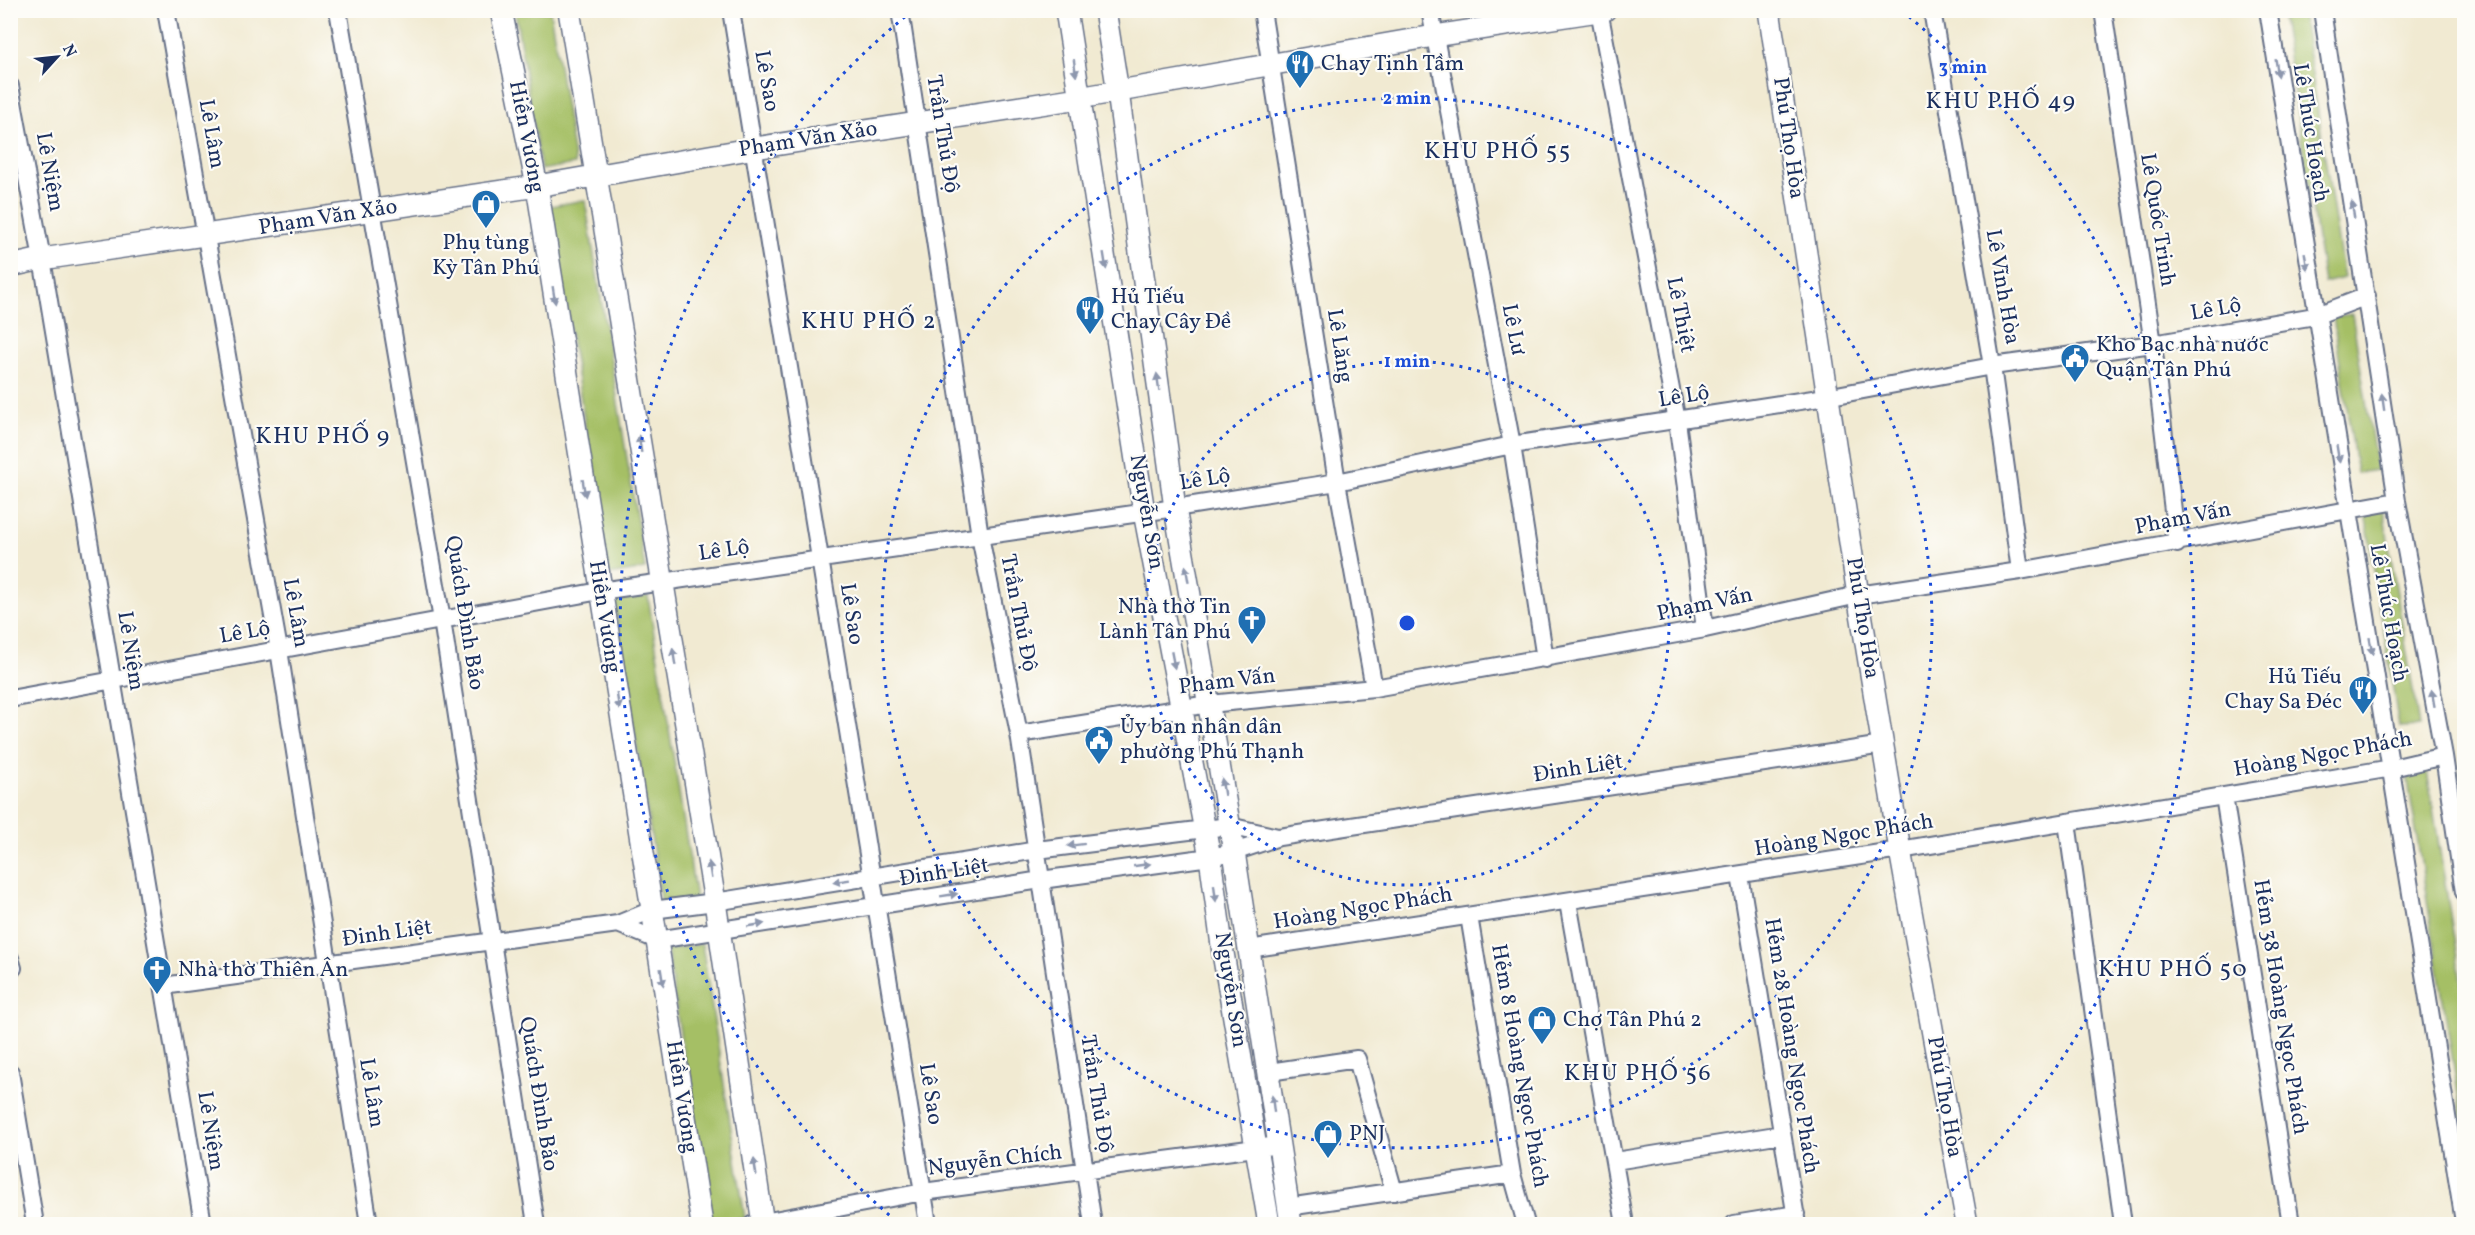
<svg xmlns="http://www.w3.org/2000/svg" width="2475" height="1235" font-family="Vollkorn,serif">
<rect width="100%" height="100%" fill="#fdfcf7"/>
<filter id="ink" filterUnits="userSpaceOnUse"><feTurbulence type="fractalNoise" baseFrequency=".0167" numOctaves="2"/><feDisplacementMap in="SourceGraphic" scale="12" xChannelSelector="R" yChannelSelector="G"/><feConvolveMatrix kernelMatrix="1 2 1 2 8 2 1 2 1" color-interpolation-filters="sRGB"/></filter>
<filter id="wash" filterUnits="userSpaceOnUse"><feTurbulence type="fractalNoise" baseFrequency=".008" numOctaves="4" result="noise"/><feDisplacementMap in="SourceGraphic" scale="24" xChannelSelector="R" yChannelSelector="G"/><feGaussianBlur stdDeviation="1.35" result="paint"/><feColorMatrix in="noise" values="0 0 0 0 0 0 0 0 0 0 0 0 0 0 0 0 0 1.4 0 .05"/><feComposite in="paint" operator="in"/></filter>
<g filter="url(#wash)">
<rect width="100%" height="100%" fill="#f1ead2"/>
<path fill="#a5bf65" stroke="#607762" stroke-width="1.5" d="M 515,11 L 550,11 L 575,164 L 541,170 Z
M 2281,11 L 2302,11 L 2344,278 L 2324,283 Z
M 585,200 L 645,569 L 609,575 L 550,206 Z
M 2352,314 L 2377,470 L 2357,473 L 2333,317 Z
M 2383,509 L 2419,726 L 2399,727 L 2365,512 Z
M 648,596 L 696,899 L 662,905 L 614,601 Z
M 2427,771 L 2464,1000 L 2464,1131 L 2407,775 Z
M 702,944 L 745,1218 L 710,1224 L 667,950 Z"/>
</g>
<g filter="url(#ink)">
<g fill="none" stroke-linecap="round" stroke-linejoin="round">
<g stroke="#667087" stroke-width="20">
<path id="minor" d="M 166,10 L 279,650 L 369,1224
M 338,10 L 442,620 L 536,1224
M 731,10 L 928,1224
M 900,10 L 980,536 L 1019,734 L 1093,1224
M 1262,10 L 1337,482 L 1374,688
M 1430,10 L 1512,445 L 1545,659
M 1599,10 L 1677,421 L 1705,629
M 1932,10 L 1992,366 L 2020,571
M 2103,10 L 2153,344 L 2177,544
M 2268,10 C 2330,415 2400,818 2464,1222
M 2322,10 L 2397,501 L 2444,756 L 2464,892
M 10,86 L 42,259 L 203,1224
M 10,699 L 600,591 L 1175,508 L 1337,482 L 1512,445 L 1826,397 L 1992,366 L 2153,344 L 2315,316 L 2367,296
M 1019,734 L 1209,704 L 1374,688 L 1705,629 L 1858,595 L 2020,571 L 2397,501
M 2224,796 L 2291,1224
M 2067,822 L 2123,1224
M 1740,875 L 1797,1224
M 1568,902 L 1625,1224
M 1469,916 L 1512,1174 L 1526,1224
M 618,924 L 657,940 L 1041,880 L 1210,857 L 1234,852 L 1279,837 L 1883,745
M 1249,949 L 1900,850 L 2392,768 L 2444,756
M 10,958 L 13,968
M 163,986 L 618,924 L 652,910 L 715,902 L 1037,850 L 1229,826 L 1278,837
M 10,1072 L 35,1224
M 1269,1072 L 1357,1059 L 1394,1192
M 1615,1161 L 1782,1134
M 1288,1207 L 1512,1174
M 753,1224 L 923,1192 L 1279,1145
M 1734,1224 L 1796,1214"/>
</g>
<g stroke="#667087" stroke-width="24">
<path id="tertiary" d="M 501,10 L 537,186 L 702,1224
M 569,10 L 715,902 L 763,1224
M 1066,10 L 1144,512 L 1210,857 L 1223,953 L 1269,1224
M 1105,10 L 1118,92 L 1175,508 L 1234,852 L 1291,1224
M 1769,10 L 1858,595 L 1900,850 L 1967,1224
M 10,266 L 42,259 L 537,186 L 755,148 L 1079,98 L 1434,36 L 1605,10"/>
</g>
<use href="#minor" stroke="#fff" stroke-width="16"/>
<use href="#tertiary" stroke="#fff" stroke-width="21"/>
</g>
<defs><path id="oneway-solid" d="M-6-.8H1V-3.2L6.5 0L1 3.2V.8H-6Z" transform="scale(1.5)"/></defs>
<g fill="#8d97ae">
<use href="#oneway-solid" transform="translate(1075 68) rotate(82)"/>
<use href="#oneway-solid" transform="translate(2277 68) rotate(81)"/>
<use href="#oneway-solid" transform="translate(2353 210) rotate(-99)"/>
<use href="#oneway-solid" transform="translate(1105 261) rotate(81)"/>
<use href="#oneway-solid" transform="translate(2306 261) rotate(81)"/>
<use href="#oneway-solid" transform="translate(554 295) rotate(81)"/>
<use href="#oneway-solid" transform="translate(1158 382) rotate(-98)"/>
<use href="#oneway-solid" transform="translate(2383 402) rotate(-98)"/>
<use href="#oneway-solid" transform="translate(640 444) rotate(-99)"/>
<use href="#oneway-solid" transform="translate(2338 454) rotate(81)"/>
<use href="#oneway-solid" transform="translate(584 488) rotate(81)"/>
<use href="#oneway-solid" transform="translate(1187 574) rotate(-100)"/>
<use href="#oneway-solid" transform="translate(2371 646) rotate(80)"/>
<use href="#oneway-solid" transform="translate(674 657) rotate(-99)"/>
<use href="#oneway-solid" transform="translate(1173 660) rotate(79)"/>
<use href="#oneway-solid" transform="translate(2433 698) rotate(-100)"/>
<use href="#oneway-solid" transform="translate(618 701) rotate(81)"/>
<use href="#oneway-solid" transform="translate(1223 787) rotate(-99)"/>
<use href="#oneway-solid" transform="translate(1076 845) rotate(173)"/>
<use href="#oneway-solid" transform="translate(1142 865) rotate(-8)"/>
<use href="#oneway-solid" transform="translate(710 870) rotate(-99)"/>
<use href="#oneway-solid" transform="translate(841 881) rotate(171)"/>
<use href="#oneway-solid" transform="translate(1215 893) rotate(83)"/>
<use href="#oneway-solid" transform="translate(949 895) rotate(-9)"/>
<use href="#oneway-solid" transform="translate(756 925) rotate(-9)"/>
<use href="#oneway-solid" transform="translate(662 977) rotate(81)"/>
<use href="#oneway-solid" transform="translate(1273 1104) rotate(-97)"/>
<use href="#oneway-solid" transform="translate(755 1167) rotate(-99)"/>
</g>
</g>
<g fill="none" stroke="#1d4ed8" stroke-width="3" stroke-dasharray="3 6">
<circle cx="1407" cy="623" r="262"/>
<circle cx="1407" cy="623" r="525"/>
<path d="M896 1221A787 787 0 0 1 912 11M1902 11A787 787 0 0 1 1918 1221"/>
</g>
<defs>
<g id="restaurant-pin" transform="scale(1.5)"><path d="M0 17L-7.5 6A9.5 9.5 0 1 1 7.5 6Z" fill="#1f6fb2" stroke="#fdfcf7"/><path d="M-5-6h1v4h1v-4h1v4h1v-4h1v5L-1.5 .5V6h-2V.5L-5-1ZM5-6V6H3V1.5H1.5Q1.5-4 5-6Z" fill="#fff"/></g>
<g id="shop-pin" transform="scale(1.5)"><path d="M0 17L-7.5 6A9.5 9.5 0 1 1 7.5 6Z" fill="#1f6fb2" stroke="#fdfcf7"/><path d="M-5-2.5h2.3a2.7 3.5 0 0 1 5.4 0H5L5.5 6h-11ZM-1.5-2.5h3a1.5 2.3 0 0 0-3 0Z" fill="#fff"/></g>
<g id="civic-pin" transform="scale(1.5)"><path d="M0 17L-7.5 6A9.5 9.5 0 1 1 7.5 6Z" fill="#1f6fb2" stroke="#fdfcf7"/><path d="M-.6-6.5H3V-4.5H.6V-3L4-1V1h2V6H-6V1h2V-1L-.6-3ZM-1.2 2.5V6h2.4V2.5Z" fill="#fff"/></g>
<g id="church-pin" transform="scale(1.5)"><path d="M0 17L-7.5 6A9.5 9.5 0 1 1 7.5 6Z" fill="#1f6fb2" stroke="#fdfcf7"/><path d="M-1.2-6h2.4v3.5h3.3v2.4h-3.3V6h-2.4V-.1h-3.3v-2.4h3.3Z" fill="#fff"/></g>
</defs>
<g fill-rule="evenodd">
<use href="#restaurant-pin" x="1300" y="64"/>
<use href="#shop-pin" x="486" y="204"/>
<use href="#restaurant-pin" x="1090" y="310"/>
<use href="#civic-pin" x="2075" y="358"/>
<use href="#church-pin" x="1252" y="620"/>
<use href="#restaurant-pin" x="2363" y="690"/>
<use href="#civic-pin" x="1099" y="740"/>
<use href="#church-pin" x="157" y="970"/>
<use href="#shop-pin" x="1542" y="1020"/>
<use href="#shop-pin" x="1328" y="1134"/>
</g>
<g text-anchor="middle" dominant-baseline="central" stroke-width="4.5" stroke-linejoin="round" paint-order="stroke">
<g font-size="22" fill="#1b2f5e" stroke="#fdfcf7" text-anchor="start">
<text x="1321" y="64">Chay Tịnh Tầm</text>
<text x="486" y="243" text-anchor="middle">Phụ tùng<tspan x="486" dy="25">Kỳ Tân Phú</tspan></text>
<text x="1111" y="297">Hủ Tiếu<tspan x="1111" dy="25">Chay Cây Đề</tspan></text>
<text x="2096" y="345">Kho Bạc nhà nước<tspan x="2096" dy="25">Quận Tân Phú</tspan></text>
<text x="1231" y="607" text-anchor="end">Nhà thờ Tin<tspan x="1231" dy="25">Lành Tân Phú</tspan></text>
<text x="2342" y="677" text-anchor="end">Hủ Tiếu<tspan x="2342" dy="25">Chay Sa Đéc</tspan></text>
<text x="1120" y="727">Ủy ban nhân dân<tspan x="1120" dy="25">phường Phú Thạnh</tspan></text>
<text x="178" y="970">Nhà thờ Thiên Ân</text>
<text x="1563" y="1020">Chợ Tân Phú 2</text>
<text x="1349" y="1134">PNJ</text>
</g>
<g font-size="22" fill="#1b2f5e" stroke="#fdfcf7">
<text transform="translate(766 81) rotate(80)">Lê Sao</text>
<text transform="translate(2310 133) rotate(81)">Lê Thúc Hoạch</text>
<text transform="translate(211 134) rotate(80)">Lê Lâm</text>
<text transform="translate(942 134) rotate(81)">Trần Thủ Độ</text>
<text transform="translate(526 137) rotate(79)">Hiền Vương</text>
<text transform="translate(1788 138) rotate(82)">Phú Thọ Hòa</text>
<text transform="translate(808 140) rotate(-9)">Phạm Văn Xảo</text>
<text transform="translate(49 172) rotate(80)">Lê Niệm</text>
<text transform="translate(328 218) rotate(-9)">Phạm Văn Xảo</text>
<text transform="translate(2157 220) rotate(81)">Lê Quốc Trinh</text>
<text transform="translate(2002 287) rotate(80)">Lê Vĩnh Hòa</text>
<text transform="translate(2216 310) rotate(-10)">Lê Lộ</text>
<text transform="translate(1680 315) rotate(79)">Lê Thiệt</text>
<text transform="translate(1513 330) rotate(79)">Lê Lư</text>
<text transform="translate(1339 346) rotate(81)">Lê Lăng</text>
<text transform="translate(1684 397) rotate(-9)">Lê Lộ</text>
<text transform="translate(1205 480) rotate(-9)">Lê Lộ</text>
<text transform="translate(1146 512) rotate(80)">Nguyễn Sơn</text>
<text transform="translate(2183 519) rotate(-11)">Phạm Vấn</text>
<text transform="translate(724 551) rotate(-8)">Lê Lộ</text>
<text transform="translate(1705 605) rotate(-12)">Phạm Vấn</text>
<text transform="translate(295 613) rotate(80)">Lê Lâm</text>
<text transform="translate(464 613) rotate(81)">Quách Đình Bảo</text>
<text transform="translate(1018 613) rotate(79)">Trần Thủ Độ</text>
<text transform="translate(2388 613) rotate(80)">Lê Thúc Hoạch</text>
<text transform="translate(851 614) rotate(81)">Lê Sao</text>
<text transform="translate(604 617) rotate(81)">Hiền Vương</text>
<text transform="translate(1862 618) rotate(81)">Phú Thọ Hòa</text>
<text transform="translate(245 633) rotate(-10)">Lê Lộ</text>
<text transform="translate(130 651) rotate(81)">Lê Niệm</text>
<text transform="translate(1227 682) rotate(-7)">Phạm Vấn</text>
<text transform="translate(2323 755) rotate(-10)">Hoàng Ngọc Phách</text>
<text transform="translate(1578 769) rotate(-9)">Đinh Liệt</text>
<text transform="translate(1844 836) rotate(-9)">Hoàng Ngọc Phách</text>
<text transform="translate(944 873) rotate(-9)">Đinh Liệt</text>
<text transform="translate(1363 909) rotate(-9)">Hoàng Ngọc Phách</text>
<text transform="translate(387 934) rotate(-8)">Đinh Liệt</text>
<text transform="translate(1230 990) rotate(81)">Nguyễn Sơn</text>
<text transform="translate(2280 1007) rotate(81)">Hẻm 38 Hoàng Ngọc Phách</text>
<text transform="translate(1791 1046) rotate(81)">Hẻm 28 Hoàng Ngọc Phách</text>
<text transform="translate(1519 1066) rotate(80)">Hẻm 8 Hoàng Ngọc Phách</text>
<text transform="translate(371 1093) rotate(81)">Lê Lâm</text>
<text transform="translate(538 1094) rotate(81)">Quách Đình Bảo</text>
<text transform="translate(930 1094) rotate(81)">Lê Sao</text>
<text transform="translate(1096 1094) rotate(81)">Trần Thủ Độ</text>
<text transform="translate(681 1097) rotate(81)">Hiền Vương</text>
<text transform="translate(1944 1097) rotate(80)">Phú Thọ Hòa</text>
<text transform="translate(210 1131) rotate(81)">Lê Niệm</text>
<text transform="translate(995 1161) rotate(-7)">Nguyễn Chích</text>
</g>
<g font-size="24" letter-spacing="1.5" fill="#1b2f5e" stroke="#fdfcf7">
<text x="2001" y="102">KHU PHỐ 49</text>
<text x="1498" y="152">KHU PHỐ 55</text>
<text x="869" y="322">KHU PHỐ 2</text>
<text x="323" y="437">KHU PHỐ 9</text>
<text x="2173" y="970">KHU PHỐ 50</text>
<text x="1638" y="1074">KHU PHỐ 56</text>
</g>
</g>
<circle cx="1407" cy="623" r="9" fill="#1d4ed8" stroke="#fdfcf7" stroke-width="3"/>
<g font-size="18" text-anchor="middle" font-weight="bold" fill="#1d4ed8" stroke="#fdfcf7" stroke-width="4.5" stroke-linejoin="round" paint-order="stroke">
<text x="1963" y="73">3 min</text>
<text x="1407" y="104">2 min</text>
<text x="1407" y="367">1 min</text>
</g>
<rect width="2475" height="1235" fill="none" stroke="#fdfcf7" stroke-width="36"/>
<g transform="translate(57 57) rotate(63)" stroke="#fdfcf7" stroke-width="4.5" paint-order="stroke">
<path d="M0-4.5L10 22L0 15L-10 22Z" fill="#1b2f5e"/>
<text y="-9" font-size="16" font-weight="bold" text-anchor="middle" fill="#1b2f5e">N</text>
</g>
</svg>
